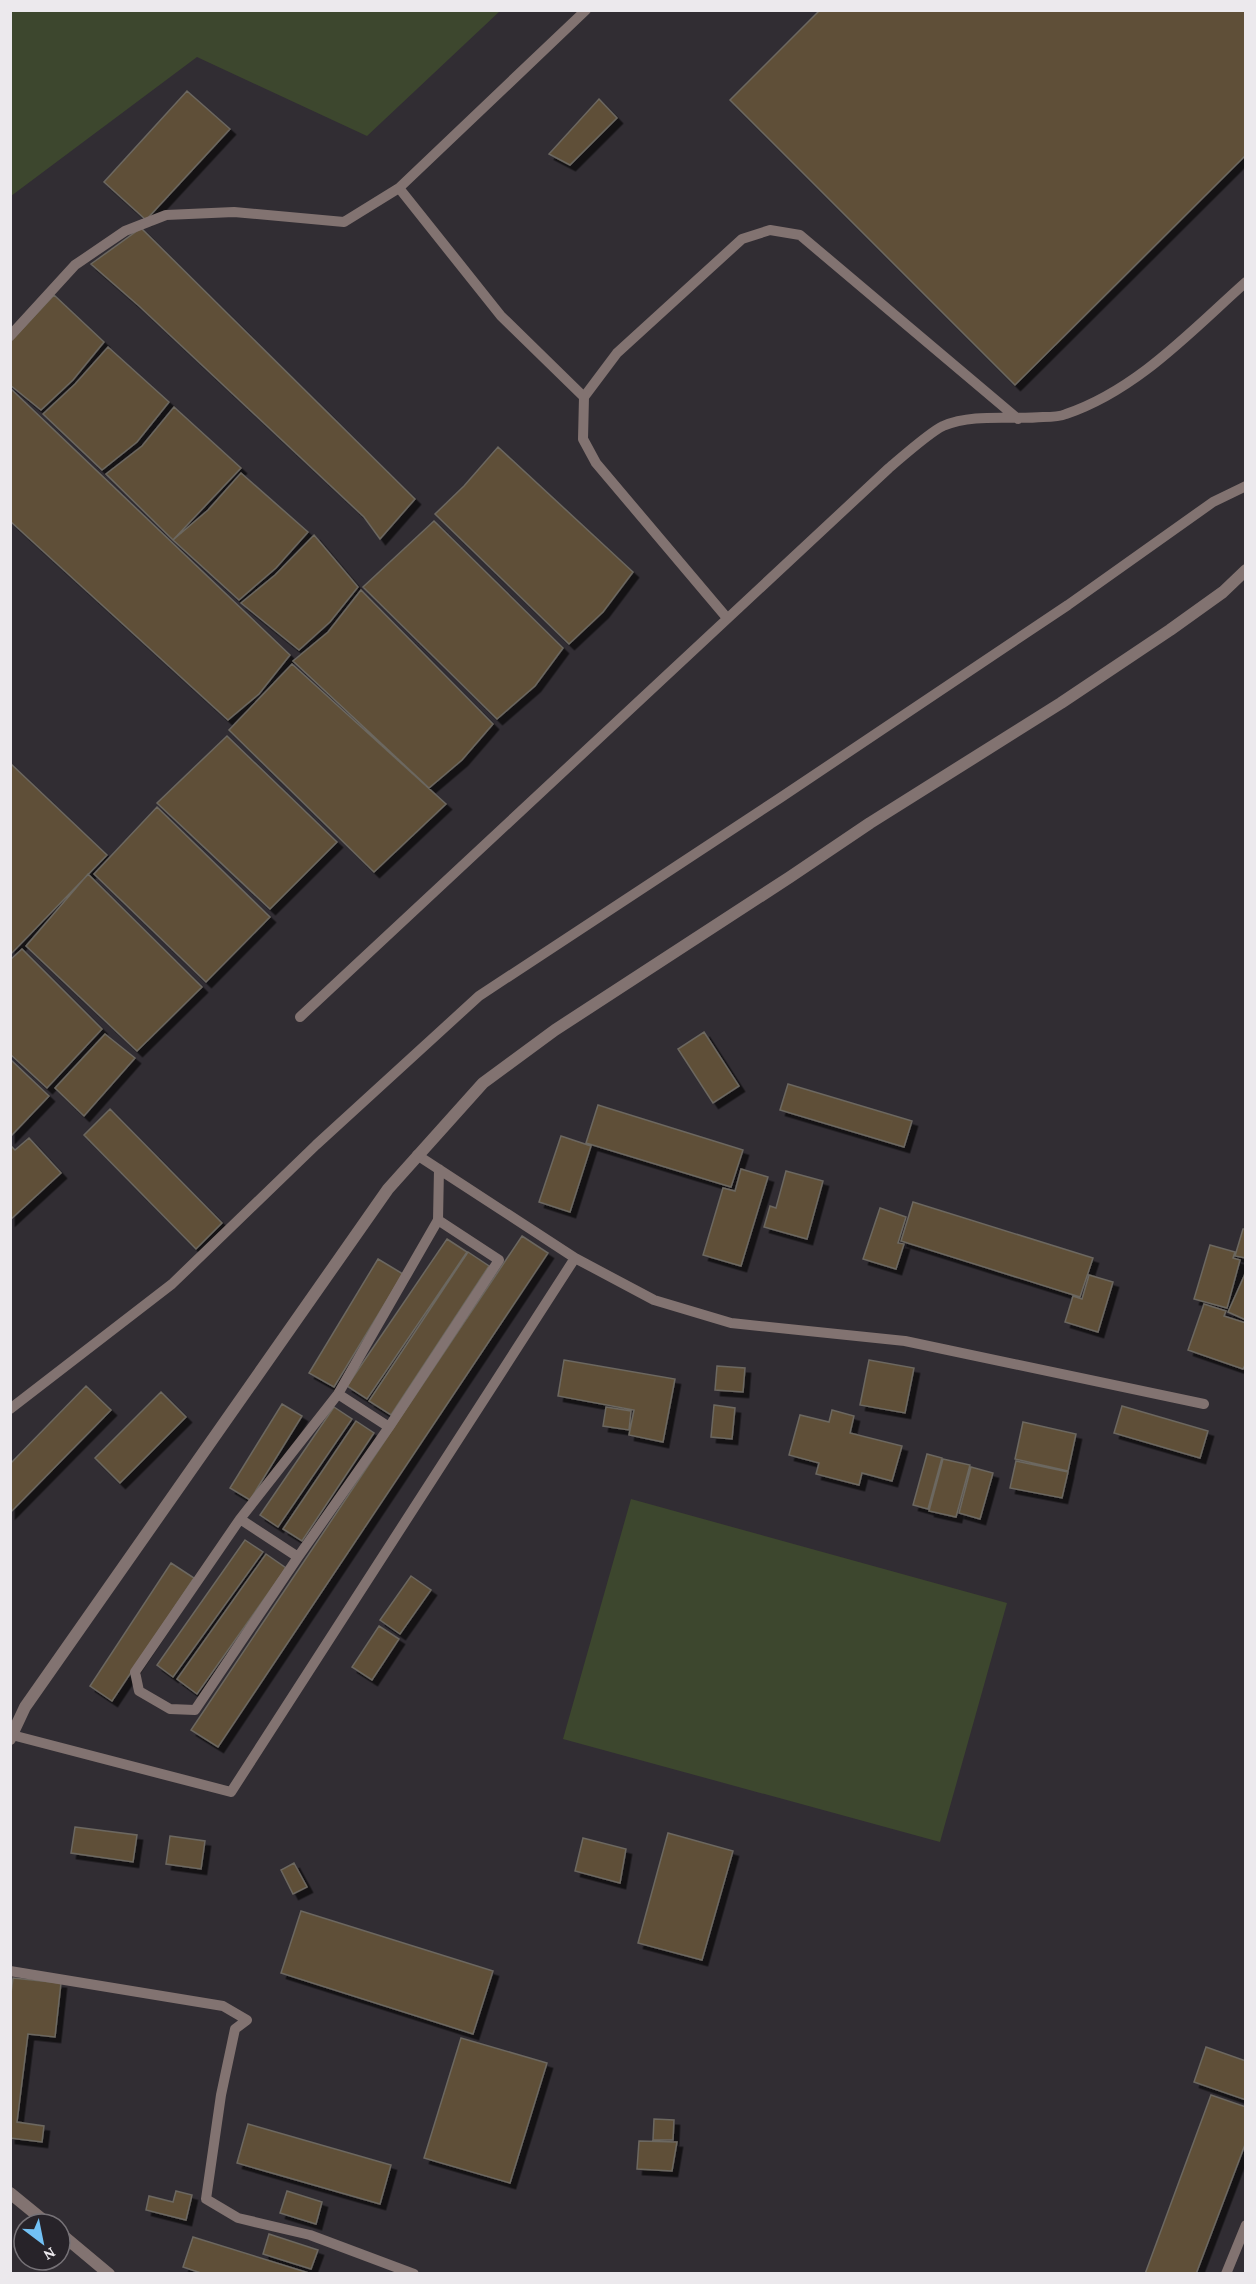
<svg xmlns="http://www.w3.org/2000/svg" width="1256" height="2284" font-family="'Crimson Pro',serif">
<defs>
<filter id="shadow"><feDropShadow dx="5.5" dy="5.5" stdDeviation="0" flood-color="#0009"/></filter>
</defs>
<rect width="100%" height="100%" fill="#312d33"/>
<path fill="#3d472e" d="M 11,10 L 500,10 L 500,11 L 367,136 L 197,57 L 11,196 Z
M 631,1499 L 1007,1603 L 940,1842 L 563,1739 Z"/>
<path fill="#5f5038" stroke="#6c6760" stroke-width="1.5" filter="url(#shadow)" d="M 820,10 L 1246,10 L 1246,155 L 1015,385 L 730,100 Z
M 187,91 L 230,129 L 146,220 L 104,182 Z
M 599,99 L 617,118 L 570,165 L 549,154 Z
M 141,228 L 415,499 L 380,539 L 364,517 L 139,306 L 91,264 Z
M 54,295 L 104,342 L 73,380 L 41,410 L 10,385 L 10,342 Z
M 108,347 L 169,402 L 137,442 L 102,470 L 43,414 L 75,384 Z
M 10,388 L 290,655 L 259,694 L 228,720 L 10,521 Z
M 174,407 L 241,468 L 173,540 L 106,474 L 142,446 Z
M 498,447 L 633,572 L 603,612 L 569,644 L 435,514 L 464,486 Z
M 241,473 L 308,532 L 276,568 L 239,600 L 173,540 L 208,510 Z
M 434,521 L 563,648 L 535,686 L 497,719 L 363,587 Z
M 314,535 L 358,587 L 330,622 L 299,650 L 241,603 L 275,575 Z
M 361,590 L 493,724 L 462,760 L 429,788 L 293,661 L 328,632 Z
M 292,664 L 446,804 L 374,872 L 229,730 Z
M 227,736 L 337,842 L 270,909 L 157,803 Z
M 10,763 L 107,855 L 10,955 Z
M 157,807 L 270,917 L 206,982 L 94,874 Z
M 88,874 L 202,987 L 137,1051 L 26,946 Z
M 22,949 L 102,1029 L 47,1088 L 10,1054 L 10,960 Z
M 704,1032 L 739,1086 L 713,1103 L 678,1049 Z
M 105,1034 L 135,1058 L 84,1116 L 55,1088 Z
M 10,1059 L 49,1096 L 10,1137 Z
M 788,1084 L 912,1121 L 904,1147 L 780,1110 Z
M 598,1105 L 743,1150 L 731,1187 L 586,1143 Z
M 110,1109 L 222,1223 L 196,1249 L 84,1135 Z
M 561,1136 L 591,1146 L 570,1212 L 539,1202 Z
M 29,1138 L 61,1173 L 10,1220 L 10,1148 L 12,1147 L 15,1150 Z
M 741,1169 L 768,1177 L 741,1266 L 703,1255 L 723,1188 L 735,1191 Z
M 786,1171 L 823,1181 L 807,1239 L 764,1227 L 770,1206 L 776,1208 Z
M 913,1202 L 1093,1258 L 1080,1297 L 901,1241 Z
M 880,1208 L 906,1217 L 898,1243 L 904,1244 L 896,1269 L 863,1259 Z
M 1243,1229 L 1246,1229 L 1246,1258 L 1235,1256 Z
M 522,1236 L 548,1253 L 218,1747 L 191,1730 Z
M 447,1239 L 467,1252 L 367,1399 L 347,1386 Z
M 1210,1245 L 1235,1252 L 1233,1258 L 1240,1260 L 1227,1308 L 1194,1299 Z
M 468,1252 L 489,1266 L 391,1415 L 369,1401 Z
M 378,1259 L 403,1274 L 334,1387 L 309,1373 Z
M 1245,1274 L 1246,1274 L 1246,1320 L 1228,1312 Z
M 1089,1275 L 1113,1282 L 1098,1332 L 1065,1322 L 1073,1296 L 1082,1299 Z
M 1204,1304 L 1226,1311 L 1224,1316 L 1246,1323 L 1246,1363 L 1243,1369 L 1188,1350 Z
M 564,1360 L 675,1379 L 663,1442 L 629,1435 L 634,1410 L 558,1396 Z
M 869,1360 L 914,1368 L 905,1413 L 860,1405 Z
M 717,1366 L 745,1368 L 743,1392 L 715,1390 Z
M 86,1386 L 111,1410 L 10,1513 L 10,1464 Z
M 161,1392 L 186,1417 L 120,1483 L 95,1458 Z
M 282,1404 L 302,1416 L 250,1500 L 230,1488 Z
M 714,1405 L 735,1408 L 732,1439 L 711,1437 Z
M 1122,1406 L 1208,1431 L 1200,1458 L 1114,1433 Z
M 334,1407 L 352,1419 L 278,1527 L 260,1515 Z
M 606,1407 L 631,1411 L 629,1430 L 603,1426 Z
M 832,1410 L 854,1416 L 850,1433 L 902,1446 L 892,1481 L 862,1473 L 859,1485 L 816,1474 L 819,1463 L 789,1455 L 800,1415 L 829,1422 Z
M 356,1421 L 374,1433 L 302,1541 L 283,1529 Z
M 1023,1422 L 1076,1434 L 1068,1471 L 1015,1459 Z
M 927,1454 L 942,1458 L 928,1509 L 913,1505 Z
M 943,1459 L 970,1465 L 956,1517 L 929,1511 Z
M 1016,1461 L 1068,1472 L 1062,1498 L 1010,1488 Z
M 971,1467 L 993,1473 L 980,1519 L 959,1513 Z
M 245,1540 L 263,1552 L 173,1677 L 157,1665 Z
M 266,1554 L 286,1568 L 197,1694 L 177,1679 Z
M 171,1563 L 194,1578 L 112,1701 L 90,1686 Z
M 411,1576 L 431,1590 L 400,1634 L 380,1620 Z
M 379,1626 L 399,1639 L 372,1680 L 352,1667 Z
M 75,1827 L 137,1835 L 133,1862 L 71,1853 Z
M 668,1833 L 733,1851 L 702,1960 L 638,1943 Z
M 170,1836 L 205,1841 L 201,1869 L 166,1864 Z
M 583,1838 L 626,1849 L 620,1883 L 575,1871 Z
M 294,1863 L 307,1887 L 293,1894 L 281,1870 Z
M 301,1911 L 493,1971 L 473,2034 L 281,1973 Z
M 13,1978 L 61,1983 L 55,2037 L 28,2034 L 17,2122 L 44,2126 L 42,2142 L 10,2138 L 10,2001 Z
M 461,2038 L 547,2063 L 510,2183 L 424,2158 Z
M 1206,2047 L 1246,2061 L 1246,2100 L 1194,2082 Z
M 1211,2095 L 1246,2107 L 1246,2142 L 1196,2274 L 1145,2274 Z
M 654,2119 L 674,2120 L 673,2140 L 653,2140 Z
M 248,2124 L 391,2165 L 380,2204 L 237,2163 Z
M 639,2141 L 677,2142 L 672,2171 L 637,2169 Z
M 176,2191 L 192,2195 L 186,2220 L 146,2210 L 149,2196 L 173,2202 Z
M 287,2191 L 322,2202 L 316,2224 L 280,2213 Z
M 269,2234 L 318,2250 L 311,2269 L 263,2254 Z
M 193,2237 L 312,2274 L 204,2274 L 183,2267 Z"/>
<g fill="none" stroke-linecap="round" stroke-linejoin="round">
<path stroke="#827371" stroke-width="10" d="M 399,188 L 501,316 L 584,397
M 10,336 L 75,265 L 125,231 L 166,215 L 234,212 L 344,222 L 399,188 L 586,10
M 727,618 L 596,463 L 583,439 L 584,397 L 617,353 L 742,239 L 770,230 L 800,235 L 1018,419
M 300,1017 L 889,468 C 902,457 930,432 943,426 C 974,413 1011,420 1043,417 C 1051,417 1059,417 1066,414 C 1137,390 1191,331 1246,282
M 438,1220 L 338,1394 L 240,1519 L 135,1672 L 139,1691 L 170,1709 L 195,1710 L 298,1557 L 389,1427 L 499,1260 L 438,1220 L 439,1169
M 575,1258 L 654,1300 L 731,1323 L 905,1341 L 1204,1404
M 338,1394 L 389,1427
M 10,1409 L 172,1284 L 316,1145 L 479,996 L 780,798 L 1068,605 L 1213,502 L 1246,486
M 240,1519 L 298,1557
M 12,1735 L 231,1792 L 575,1258 L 417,1155
M 10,1971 L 223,2006 L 247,2020 L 235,2029 L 221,2095 L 206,2199 L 238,2218 L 310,2235 L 414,2274
M 1226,2274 L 1246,2225"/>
<path stroke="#827371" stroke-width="12" d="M 10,1739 L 25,1707 L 388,1189 L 483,1083 L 555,1030 L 790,877 L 870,823 L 1061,703 L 1170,630 L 1223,592 L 1246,570
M 10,2193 L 48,2224
M 60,2233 L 109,2274"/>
</g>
<rect width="1256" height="2284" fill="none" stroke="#ece9ed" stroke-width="24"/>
<g transform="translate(42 2242) rotate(148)"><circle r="28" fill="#272329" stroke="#767277" stroke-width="1.5"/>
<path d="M0-4.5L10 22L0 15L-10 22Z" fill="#72c1f5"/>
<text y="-9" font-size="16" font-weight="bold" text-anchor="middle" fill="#ece9ed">N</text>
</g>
</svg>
